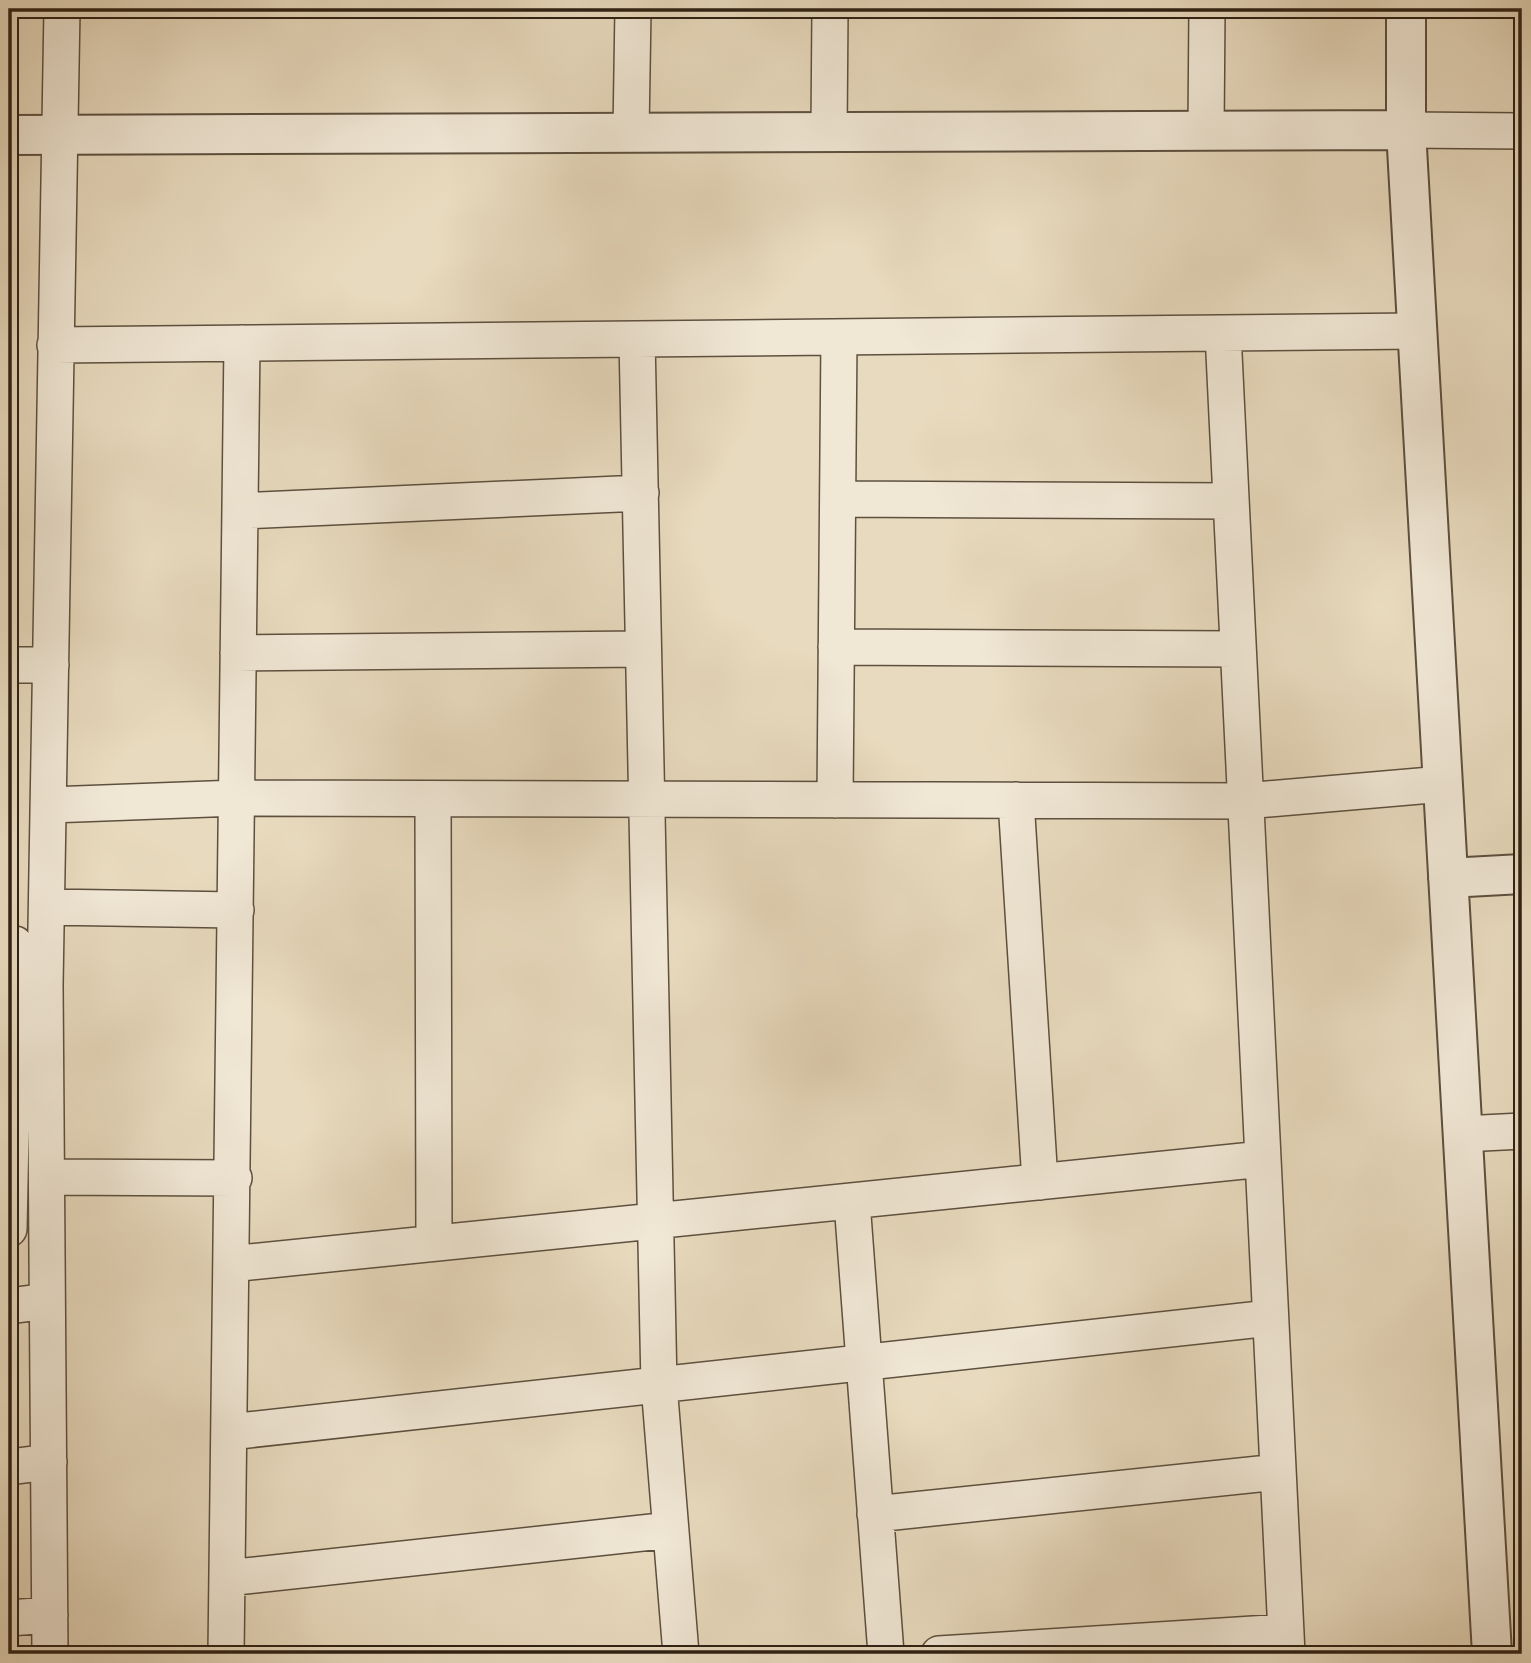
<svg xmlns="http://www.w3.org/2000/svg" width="1531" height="1663" font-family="Cardo,serif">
<rect width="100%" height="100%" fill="#e8dabe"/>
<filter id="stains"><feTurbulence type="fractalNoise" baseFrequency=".00286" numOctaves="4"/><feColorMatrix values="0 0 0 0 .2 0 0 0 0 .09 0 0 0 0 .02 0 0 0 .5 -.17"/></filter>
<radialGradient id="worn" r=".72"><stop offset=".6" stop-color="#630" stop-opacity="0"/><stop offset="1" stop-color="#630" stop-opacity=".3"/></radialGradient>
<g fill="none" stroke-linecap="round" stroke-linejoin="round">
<g stroke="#5d503f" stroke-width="38">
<path id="minor" d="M 1206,130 L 1207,9
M 1406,130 L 1522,131
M 631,132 L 633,9
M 829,132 L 830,9
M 1223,333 L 1287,1654
M 637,339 L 659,1385 L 681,1654
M 55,345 L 1417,331
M 838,499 L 1231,501
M 240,511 L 641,493
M 836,647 L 1238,649
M 238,653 L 643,649
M 9,665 L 51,665
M 433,799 L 434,1243
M 835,800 L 839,337
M 1016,800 L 1040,1182
M 50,805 L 237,798 L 1245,801 L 1443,784
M 47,907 L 236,910
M 1463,1134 L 1522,1131
M 47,1177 L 234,1178
M 852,1202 L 886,1654
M 9,1229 L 15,944
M 231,1264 L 1263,1159
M 9,1306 L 47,1301
M 229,1432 L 1270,1318
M 9,1467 L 49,1462
M 875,1514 L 1278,1472
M 227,1578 L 670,1530
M 9,1618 L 50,1615
M 50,1654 L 45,985 L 62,9
M 226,1654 L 242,343
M 939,1654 L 1285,1632"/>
</g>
<g stroke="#5d503f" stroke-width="42">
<path id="tertiary" d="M 1406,9 L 1406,130 L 1492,1654
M 9,135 L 1406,130
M 1448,878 L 1522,874"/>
</g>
<use href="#minor" stroke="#f0e7d5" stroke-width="35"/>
<use href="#tertiary" stroke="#f0e7d5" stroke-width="38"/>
</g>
<rect width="1531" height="1663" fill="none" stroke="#e8dabe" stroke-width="35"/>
<rect x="10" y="10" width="1510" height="1642" fill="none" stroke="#2f2215" stroke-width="3.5"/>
<rect x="18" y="18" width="1496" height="1628" fill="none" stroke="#2f2215" stroke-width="2"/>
<rect width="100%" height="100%" filter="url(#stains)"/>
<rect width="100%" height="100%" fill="url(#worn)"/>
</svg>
